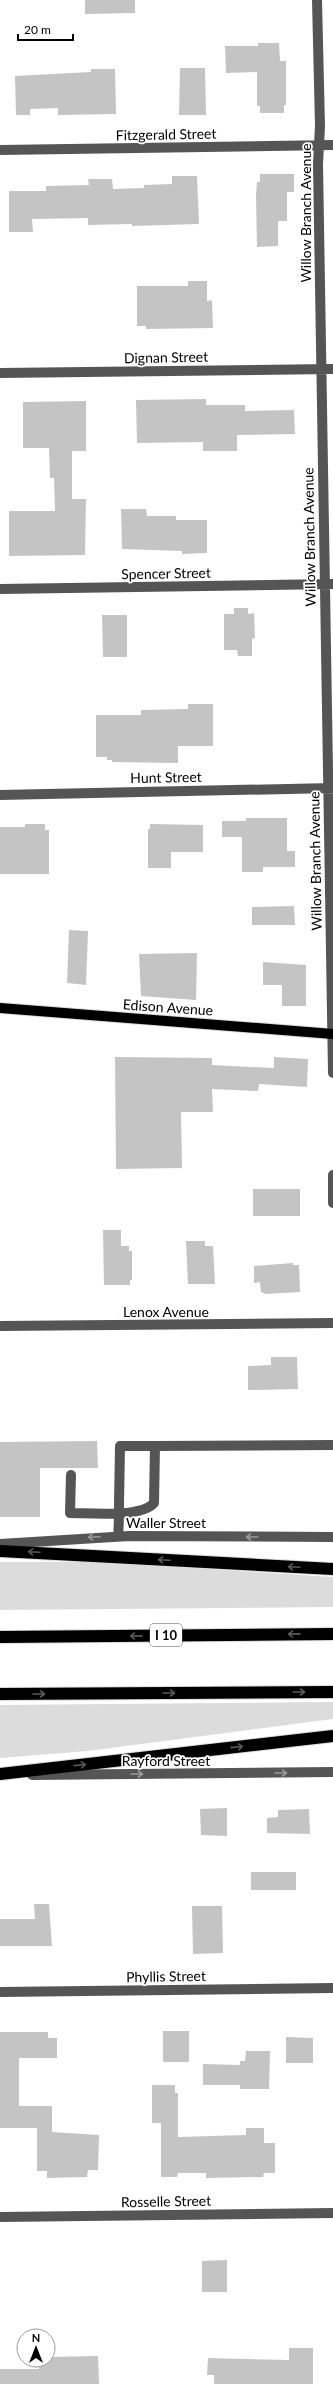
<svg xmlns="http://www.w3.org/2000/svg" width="333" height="2384" font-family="Lato,sans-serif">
<rect width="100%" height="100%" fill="#fff"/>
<path fill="#dcdcdc" d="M 0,1562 L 97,1562 L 333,1577 L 333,1607 L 0,1610 Z
M 333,1702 L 333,1719 L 88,1751 L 0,1758 L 0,1705 Z"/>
<path fill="#c4c4c4" d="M 85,0 L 135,0 L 135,13 L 85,14 Z
M 258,43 L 279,43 L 280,61 L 286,61 L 286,105 L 284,105 L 284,113 L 260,113 L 260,106 L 257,106 L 257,72 L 226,73 L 225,46 L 258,46 Z
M 180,68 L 205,68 L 206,115 L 179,115 Z
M 91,69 L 115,69 L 116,114 L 58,115 L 58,108 L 30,109 L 30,115 L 16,115 L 15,76 L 91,72 Z
M 260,174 L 294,174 L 294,192 L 287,192 L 287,221 L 278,221 L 278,246 L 257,247 L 256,196 L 257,182 L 260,182 Z
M 172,176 L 197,176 L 199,224 L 132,226 L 132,224 L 88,225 L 88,218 L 32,219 L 33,232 L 9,232 L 9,191 L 46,191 L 46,186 L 89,185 L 88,179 L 112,179 L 113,189 L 144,188 L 144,185 L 172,184 Z
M 188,281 L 207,281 L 207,301 L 212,300 L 213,328 L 146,329 L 146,326 L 137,326 L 137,286 L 188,286 Z
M 206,399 L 206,405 L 245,405 L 245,411 L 294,410 L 295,434 L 237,435 L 237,451 L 203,451 L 203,442 L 137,443 L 136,400 Z
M 86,401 L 86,451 L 72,451 L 72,499 L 86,499 L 85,555 L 9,556 L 9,511 L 55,511 L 54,478 L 50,478 L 49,448 L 23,448 L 23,402 Z
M 121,509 L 146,509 L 147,516 L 176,516 L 176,520 L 207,520 L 207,553 L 182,554 L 182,551 L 122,549 Z
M 234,608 L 248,608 L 248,614 L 254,613 L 255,638 L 252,639 L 252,656 L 238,656 L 237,650 L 224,650 L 224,614 L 234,614 Z
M 102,615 L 127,615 L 127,657 L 103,657 Z
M 188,704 L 213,704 L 213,746 L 178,746 L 178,763 L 112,762 L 112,760 L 107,760 L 107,757 L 96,757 L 96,715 L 141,715 L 141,710 L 188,709 Z
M 246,818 L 287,818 L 287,851 L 295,851 L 295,867 L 263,867 L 263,872 L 242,872 L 242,837 L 222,837 L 222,821 L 246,821 Z
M 25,824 L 45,824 L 45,830 L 49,830 L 49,874 L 0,874 L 0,827 L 25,827 Z
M 150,824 L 203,825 L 203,852 L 171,852 L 171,868 L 148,868 L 148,829 L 150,829 Z
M 294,906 L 295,925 L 252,925 L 252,907 Z
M 69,930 L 88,931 L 86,985 L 67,983 Z
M 197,953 L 196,1000 L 141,996 L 139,954 Z
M 263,962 L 306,965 L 306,1006 L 282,1006 L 282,985 L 263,985 Z
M 115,1057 L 212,1058 L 212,1065 L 274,1068 L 274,1057 L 308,1059 L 307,1087 L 259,1084 L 258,1091 L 212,1089 L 213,1112 L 181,1112 L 182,1168 L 116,1169 Z
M 253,1189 L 300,1189 L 300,1216 L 253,1216 Z
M 103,1230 L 121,1230 L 121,1246 L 129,1246 L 129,1251 L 132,1251 L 132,1280 L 130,1280 L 130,1285 L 104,1285 Z
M 186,1241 L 205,1241 L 205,1246 L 213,1246 L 215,1284 L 188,1284 Z
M 293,1263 L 293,1265 L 299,1265 L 300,1292 L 266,1294 L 261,1292 L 260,1282 L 254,1283 L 254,1266 Z
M 271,1357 L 297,1357 L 298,1389 L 248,1390 L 248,1366 L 271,1365 Z
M 97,1441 L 98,1468 L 40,1468 L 40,1517 L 0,1517 L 0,1442 Z
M 227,1808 L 227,1836 L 201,1835 L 200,1809 Z
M 309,1809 L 310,1834 L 267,1833 L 267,1818 L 278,1817 L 278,1810 Z
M 251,1872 L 296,1872 L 296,1890 L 251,1890 Z
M 34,1904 L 49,1904 L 52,1946 L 0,1946 L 0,1919 L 35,1919 Z
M 192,1906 L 222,1906 L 223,1953 L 193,1954 Z
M 163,2031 L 189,2031 L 189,2062 L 163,2062 Z
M 0,2032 L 48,2032 L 48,2038 L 57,2038 L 57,2058 L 19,2058 L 19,2106 L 52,2106 L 52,2132 L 99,2135 L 98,2170 L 88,2170 L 87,2177 L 47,2178 L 47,2171 L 37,2171 L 37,2128 L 0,2128 Z
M 286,2037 L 313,2038 L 313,2063 L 286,2063 Z
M 246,2051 L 270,2051 L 269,2089 L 240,2089 L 240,2085 L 203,2085 L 203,2064 L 240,2065 L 240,2061 L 245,2061 Z
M 152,2085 L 175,2085 L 175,2093 L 178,2093 L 178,2137 L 246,2135 L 246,2128 L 264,2128 L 264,2143 L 275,2143 L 275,2173 L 264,2173 L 263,2177 L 206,2178 L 206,2173 L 178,2173 L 177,2177 L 161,2177 L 161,2123 L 152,2123 Z
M 227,2260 L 227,2292 L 202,2292 L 202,2261 Z
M 289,2348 L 313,2348 L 313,2384 L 214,2384 L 214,2375 L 207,2375 L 208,2358 L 289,2360 Z
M 98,2356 L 99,2384 L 0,2384 L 0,2369 L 39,2369 L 39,2360 L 48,2360 L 48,2357 Z"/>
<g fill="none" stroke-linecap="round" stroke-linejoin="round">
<g stroke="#dbdbdb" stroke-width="12">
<path id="major" d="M 0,1008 L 333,1034"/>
</g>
<g stroke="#dbdbdb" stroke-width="14">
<path id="highway" d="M 0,1551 L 333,1569
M 0,1637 L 333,1634
M 0,1694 L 333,1692
M 0,1774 L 333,1736"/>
</g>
<path stroke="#555" stroke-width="10" d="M 317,0 L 320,126 L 318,164 L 333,1073
M 0,150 L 333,145
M 0,373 L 333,369
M 0,589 L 333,584
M 0,795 L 333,788
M 333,1175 L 333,1203
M 0,1326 L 333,1323
M 155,1446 L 333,1445
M 71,1475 L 70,1513 C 90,1513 141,1518 154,1503 L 155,1446 L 120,1446 L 119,1505 C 119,1516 119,1526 118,1536
M 0,1544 L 129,1536 L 333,1537
M 32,1775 L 333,1772
M 0,1992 L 333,1988
M 0,2217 L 333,2213"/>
<use href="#major" stroke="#000" stroke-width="10"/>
<use href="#highway" stroke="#000" stroke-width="12"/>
</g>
<defs><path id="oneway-shaft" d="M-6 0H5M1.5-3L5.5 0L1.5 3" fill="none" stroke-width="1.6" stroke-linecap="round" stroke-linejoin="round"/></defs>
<g stroke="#999">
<use href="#oneway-shaft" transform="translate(94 1537) rotate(177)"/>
<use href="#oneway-shaft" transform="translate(252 1537) rotate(-180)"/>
<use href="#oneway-shaft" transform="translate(281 1773)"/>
<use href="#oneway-shaft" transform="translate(137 1774)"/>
</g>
<g stroke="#595959">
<use href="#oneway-shaft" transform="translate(34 1552) rotate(-177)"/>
<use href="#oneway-shaft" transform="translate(164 1560) rotate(-177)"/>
<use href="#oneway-shaft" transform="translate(294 1567) rotate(-177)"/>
<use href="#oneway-shaft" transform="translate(294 1634) rotate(179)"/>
<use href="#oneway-shaft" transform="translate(136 1636) rotate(179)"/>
<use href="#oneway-shaft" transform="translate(299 1692)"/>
<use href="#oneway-shaft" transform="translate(169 1693)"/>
<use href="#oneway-shaft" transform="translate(39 1694)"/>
<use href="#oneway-shaft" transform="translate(237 1747) rotate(-6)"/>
<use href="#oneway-shaft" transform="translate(80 1765) rotate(-6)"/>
</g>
<g text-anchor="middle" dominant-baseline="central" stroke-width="3.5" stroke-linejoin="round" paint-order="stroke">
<rect fill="#fff" stroke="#4c4c4c" stroke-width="1" x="150" y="1624" width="32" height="22" rx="3"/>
<g font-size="13" font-weight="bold" fill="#000">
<text x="166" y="1635">I 10</text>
</g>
<g font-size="14" fill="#000" stroke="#fff">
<text transform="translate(166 134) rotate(-1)">Fitzgerald Street</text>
<text transform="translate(305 213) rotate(-90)">Willow Branch Avenue</text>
<text transform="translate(166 357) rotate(-1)">Dignan Street</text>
<text transform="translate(309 537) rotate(-91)">Willow Branch Avenue</text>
<text transform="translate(166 573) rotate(-1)">Spencer Street</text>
<text transform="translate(166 777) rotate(-1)">Hunt Street</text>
<text transform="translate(315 861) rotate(-91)">Willow Branch Avenue</text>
<text transform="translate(168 1007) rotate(4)">Edison Avenue</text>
<text x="166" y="1311">Lenox Avenue</text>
<text x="166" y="1522">Waller Street</text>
<text x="166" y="1760">Rayford Street</text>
<text transform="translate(166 1976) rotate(-1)">Phyllis Street</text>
<text transform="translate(166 2201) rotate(-1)">Rosselle Street</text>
</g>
</g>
<g transform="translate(36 2348)"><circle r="19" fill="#ffffff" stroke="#999999"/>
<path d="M0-3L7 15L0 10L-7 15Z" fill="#000000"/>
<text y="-6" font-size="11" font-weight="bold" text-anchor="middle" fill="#000000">N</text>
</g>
<path d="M18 34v6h55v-6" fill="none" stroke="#000000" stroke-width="2"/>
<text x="24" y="34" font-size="12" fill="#000000" stroke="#ffffff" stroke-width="3" paint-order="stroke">20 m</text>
</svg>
